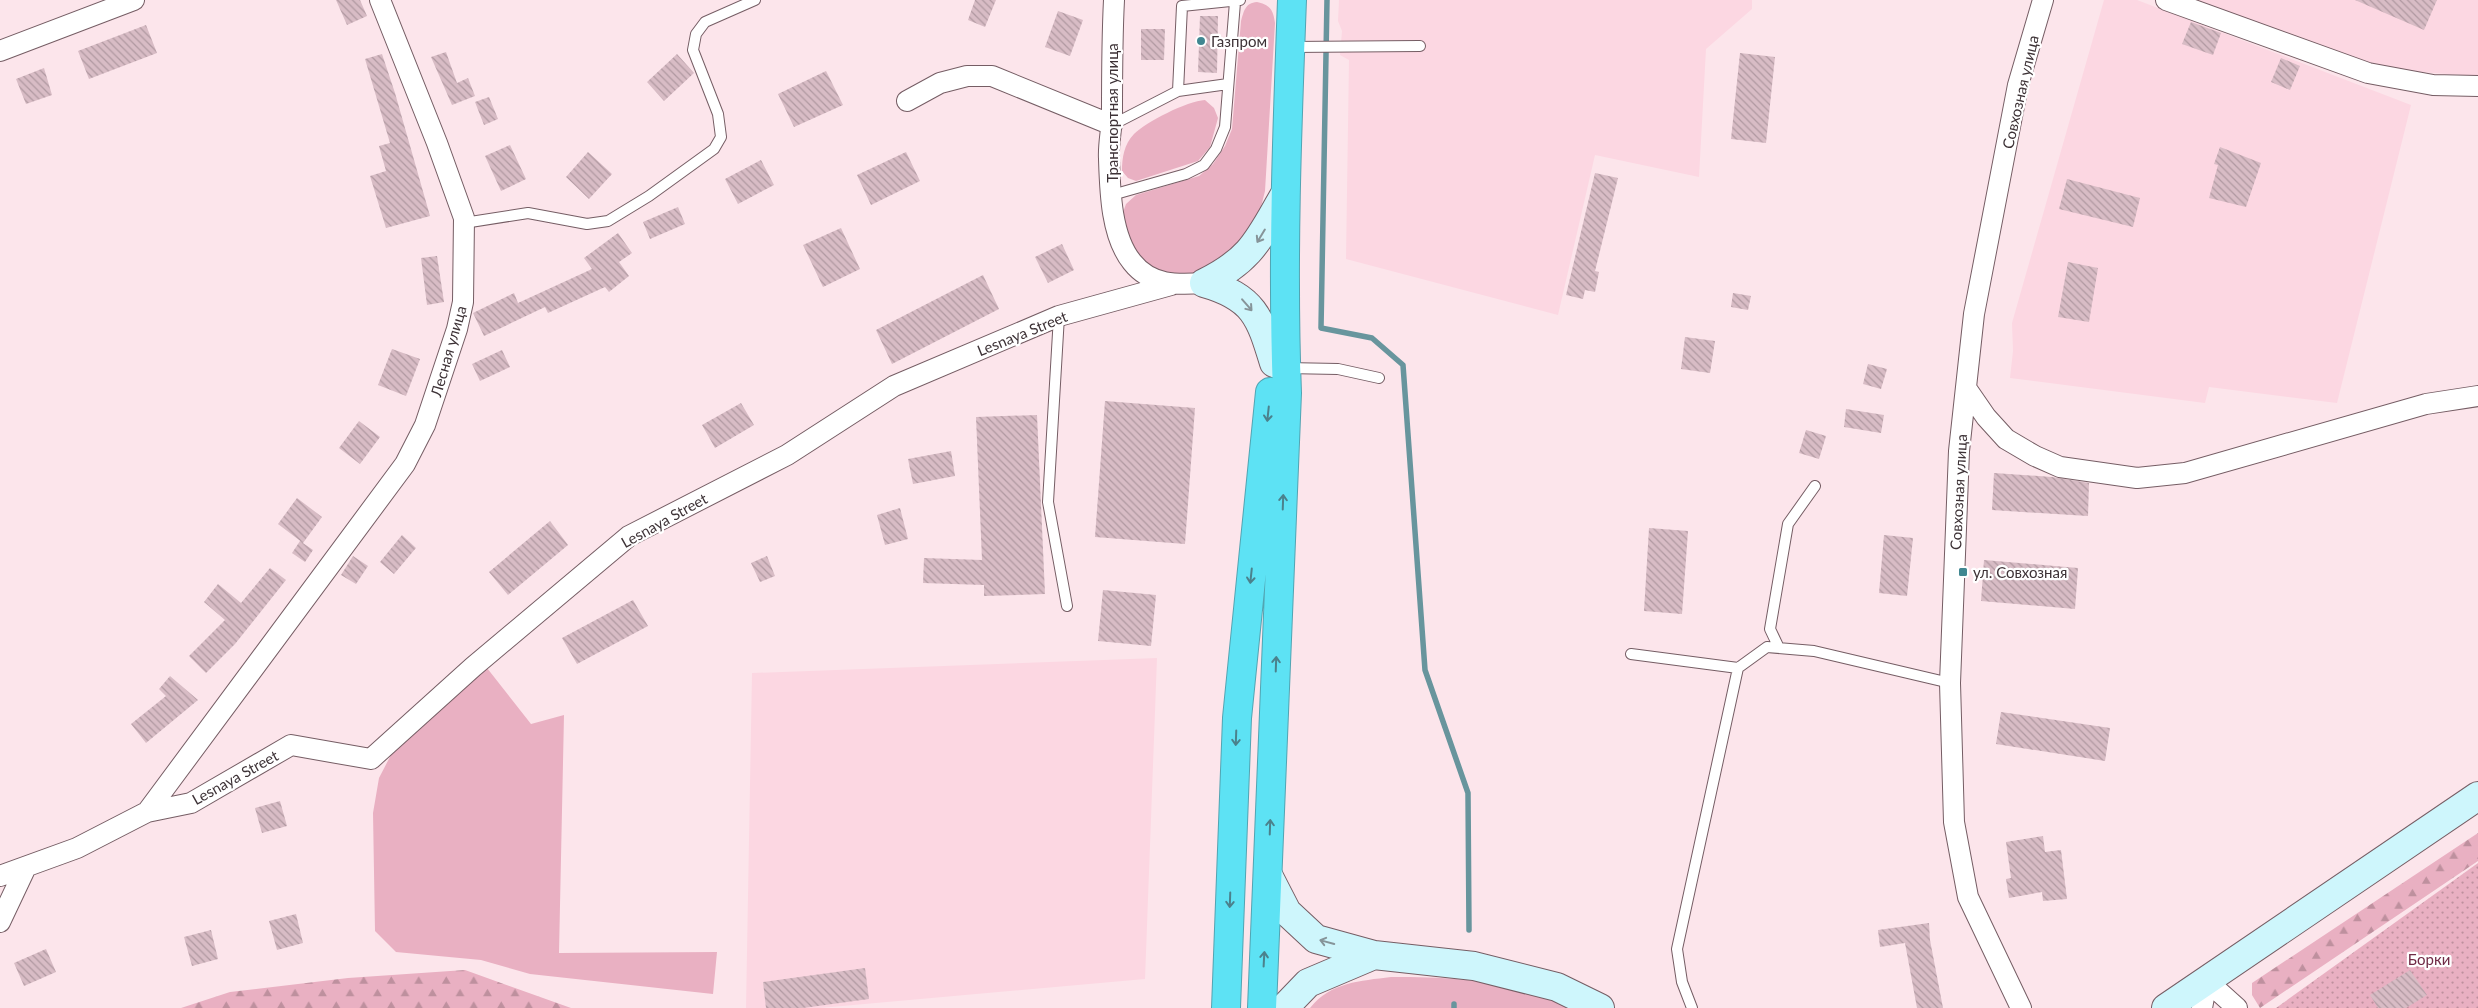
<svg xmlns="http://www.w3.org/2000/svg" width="2478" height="1008" font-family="Lato,sans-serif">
<defs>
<pattern id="forest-firs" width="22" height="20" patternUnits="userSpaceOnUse" patternTransform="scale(1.25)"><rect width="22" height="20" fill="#e9b0c2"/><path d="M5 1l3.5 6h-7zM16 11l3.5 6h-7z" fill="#be909e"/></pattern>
<pattern id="garden-dots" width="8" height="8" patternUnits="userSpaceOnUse" patternTransform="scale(1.25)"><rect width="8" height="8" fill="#e9b0c2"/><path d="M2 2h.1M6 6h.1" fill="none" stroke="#be909e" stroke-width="1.8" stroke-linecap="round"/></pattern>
<pattern id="building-back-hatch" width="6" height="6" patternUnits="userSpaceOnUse" patternTransform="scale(1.25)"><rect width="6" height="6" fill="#d8bcc5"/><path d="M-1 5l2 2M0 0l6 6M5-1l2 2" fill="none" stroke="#b099a1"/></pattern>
</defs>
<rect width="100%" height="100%" fill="#fce5eb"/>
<path fill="#fcd7e2" d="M 1339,0 L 1752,0 L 1752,9 L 1706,49 L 1699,177 L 1595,155 L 1558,315 L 1346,259 L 1349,60 L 1340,55 L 1342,31 L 1338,21 Z
M 2104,0 L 2137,0 L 2411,105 L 2337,403 L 2209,387 L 2205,403 L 2010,378 L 2013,351 L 2012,323 Z
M 2194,0 L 2478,0 L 2478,76 L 2390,70 Z
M 1157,658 L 1145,979 L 820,1008 L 746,1008 L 752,673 Z"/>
<path fill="#e9b0c2" d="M 1257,2 C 1270,5 1273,9 1275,23 L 1265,191 L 1258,219 L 1229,262 L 1190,276 L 1161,272 L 1146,263 L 1131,246 L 1121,218 L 1126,204 L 1136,195 L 1199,176 L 1213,164 L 1225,146 L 1232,129 L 1241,21 C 1244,11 1245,3 1257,2 Z
M 1205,100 L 1214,108 L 1218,118 L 1210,147 L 1198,161 L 1136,181 L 1128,178 L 1122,171 C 1122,158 1124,144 1134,134 C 1146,122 1187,101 1205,100 Z
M 487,668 L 531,724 L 564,715 L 559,953 L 717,952 L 713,994 L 530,974 L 481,960 L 396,952 L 375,931 L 373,813 L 379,778 L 392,753 Z
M 1391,977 C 1459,977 1506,980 1569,1008 L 1310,1008 C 1331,982 1360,981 1391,977 Z"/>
<path fill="url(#forest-firs)" d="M 2478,833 L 2478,861 L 2260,1008 L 2252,995 L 2252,983 Z
M 465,970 L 571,1008 L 181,1008 L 230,992 L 348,978 Z"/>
<path fill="url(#garden-dots)" d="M 2478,863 L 2478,1008 L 2276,1008 Z"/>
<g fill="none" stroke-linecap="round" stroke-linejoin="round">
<path stroke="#68959d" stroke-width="5.5" d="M 1327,0 L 1321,328 L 1372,338 L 1403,365 L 1425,670 L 1468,793 L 1469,930
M 1454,1008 L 1454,1004"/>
</g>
<path fill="url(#building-back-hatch)" d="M 336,0 L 360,0 L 367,16 L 347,25 Z
M 975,0 L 996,0 L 985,27 L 968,20 Z
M 2355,0 L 2437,0 L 2424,30 Z
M 1058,11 L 1083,20 L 1070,56 L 1045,47 Z
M 1200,16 L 1218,16 L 1217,73 L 1198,72 Z
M 2191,22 L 2221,33 L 2213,55 L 2182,44 Z
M 146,25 L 157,53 L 89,79 L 78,51 Z
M 1141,29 L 1165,29 L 1164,60 L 1141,60 Z
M 446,52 L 457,83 L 468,78 L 475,96 L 452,105 L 431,57 Z
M 1740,53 L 1775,57 L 1766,143 L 1731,139 Z
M 382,54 L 395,93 L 430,216 L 386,228 L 370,176 L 386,171 L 379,146 L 390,143 L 365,59 Z
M 677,54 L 694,73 L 664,101 L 647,82 Z
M 2281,58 L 2300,66 L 2290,90 L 2271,82 Z
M 44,68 L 52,95 L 26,104 L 16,79 Z
M 826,71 L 843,105 L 794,127 L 778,94 Z
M 489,97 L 498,119 L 484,125 L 475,102 Z
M 510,145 L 526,179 L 501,191 L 485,156 Z
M 2220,147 L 2261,163 L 2246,207 L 2209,198 L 2218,165 L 2214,164 Z
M 588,152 L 612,174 L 589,199 L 566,177 Z
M 906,152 L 920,181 L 871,205 L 857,175 Z
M 761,160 L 774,185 L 738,204 L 725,179 Z
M 1595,173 L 1618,178 L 1595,271 L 1599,272 L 1595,292 L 1585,290 L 1583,299 L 1566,295 Z
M 2067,179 L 2140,198 L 2133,227 L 2059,209 Z
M 678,207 L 685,224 L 650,239 L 643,222 Z
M 841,228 L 860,269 L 823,287 L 803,245 Z
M 618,233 L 632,253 L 619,262 L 629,276 L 609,292 L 605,287 L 548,313 L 545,307 L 484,336 L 473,313 L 514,293 L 518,303 L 592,269 L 584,258 Z
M 1062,244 L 1074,270 L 1048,283 L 1035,257 Z
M 437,256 L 444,302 L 427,305 L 421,258 Z
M 2068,262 L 2098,268 L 2089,322 L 2058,317 Z
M 983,275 L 999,309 L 892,364 L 876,330 Z
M 1733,293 L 1751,296 L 1748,310 L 1731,307 Z
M 1685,337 L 1715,341 L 1710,373 L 1681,369 Z
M 392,349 L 420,359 L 406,396 L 378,385 Z
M 502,350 L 510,367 L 480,381 L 472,364 Z
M 1868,364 L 1887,369 L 1881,389 L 1863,384 Z
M 1105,401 L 1195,408 L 1185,544 L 1095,537 Z
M 741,403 L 754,425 L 715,448 L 702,425 Z
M 1846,409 L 1884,415 L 1881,433 L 1844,427 Z
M 1037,415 L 1045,594 L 984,596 L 984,585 L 923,583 L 924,558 L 982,560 L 976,417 Z
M 359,421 L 380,437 L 360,464 L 339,448 Z
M 1806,430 L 1826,436 L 1819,459 L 1799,453 Z
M 951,451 L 955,476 L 913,484 L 908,459 Z
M 1994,473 L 2052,477 L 2089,483 L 2088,516 L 1992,510 Z
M 297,498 L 322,517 L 303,543 L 278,524 Z
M 900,508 L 908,539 L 885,545 L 877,515 Z
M 550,521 L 568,545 L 508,595 L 489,572 Z
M 1649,528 L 1688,531 L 1682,614 L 1644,611 Z
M 402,535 L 416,548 L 394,574 L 380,562 Z
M 1884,535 L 1913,538 L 1907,596 L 1879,593 Z
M 300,541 L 313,550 L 305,562 L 292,553 Z
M 353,556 L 368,566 L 356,584 L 341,575 Z
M 767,556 L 775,576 L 760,582 L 751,563 Z
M 1984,560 L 2078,568 L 2075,609 L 1981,601 Z
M 270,568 L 286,580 L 235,644 L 206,673 L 189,656 L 225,620 L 204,602 L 218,584 L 241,603 Z
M 1103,590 L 1156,595 L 1151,646 L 1098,641 Z
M 633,600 L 648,626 L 577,664 L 562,638 Z
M 170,676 L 198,700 L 146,743 L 131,724 L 166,696 L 159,689 Z
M 2001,712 L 2110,728 L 2105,761 L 1996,744 Z
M 280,801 L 287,826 L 262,833 L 255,808 Z
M 2043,836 L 2045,852 L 2061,850 L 2067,899 L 2043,901 L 2042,892 L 2009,898 L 2006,879 L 2011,878 L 2006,842 Z
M 296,914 L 303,943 L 277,950 L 269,921 Z
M 1929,923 L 1930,940 L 1943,1008 L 1917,1008 L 1905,943 L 1880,947 L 1878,930 Z
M 211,930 L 218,959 L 192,966 L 184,937 Z
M 46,949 L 56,972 L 24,986 L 14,963 Z
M 865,968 L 869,999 L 803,1008 L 766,1008 L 763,982 Z
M 2410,970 L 2427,995 L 2406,1008 L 2378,1008 L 2370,995 Z"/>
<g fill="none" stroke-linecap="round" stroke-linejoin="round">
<g stroke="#755d64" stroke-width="12">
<path id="lane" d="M 1291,47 L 1420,46
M 1178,91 L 1228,84
M 1112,125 L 1178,91 L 1182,6 L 1240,0
M 1112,195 L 1186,174 L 1204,165 L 1216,149 L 1225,127 L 1235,2
M 464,223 L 528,213 L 587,224 L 608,221 L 649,196 L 714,149 L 721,137 L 718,114 L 693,50 L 696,34 L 705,22 L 755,0
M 1059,316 L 1048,502 L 1067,606
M 1286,368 L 1338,369 L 1379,378
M 1779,648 L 1770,629 L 1788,524 L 1815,486
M 1631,654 L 1738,668 L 1767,647 L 1814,651 L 1950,683
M 1692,1008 L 1682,982 L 1677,949 L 1738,668"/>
</g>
<g stroke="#755d64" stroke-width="22">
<path id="street" d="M 1114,0 C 1112,38 1112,76 1112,114 C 1112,129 1108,144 1109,159 C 1110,191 1111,236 1132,262 C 1151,286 1177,285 1204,283
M 2166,0 L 2368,73 L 2433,85 L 2478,86
M 0,51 L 134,0
M 907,101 L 940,83 L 967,76 L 992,76 L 1112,125
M 1966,388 L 1986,417 L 2006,439 L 2035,456 L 2060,467 L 2137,478 L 2185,473 L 2426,404 L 2478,396
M 147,812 L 191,803 L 291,745 L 371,759 L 473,667 L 629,536 L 787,455 L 894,386 L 1059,316 L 1171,285
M 0,876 L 77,848 L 147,812 L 405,464 L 425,425 L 457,329 L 463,302 L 464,218 L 437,143 L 380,0
M 0,922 L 26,867
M 2207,981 L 2237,1008
M 2021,1008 L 1968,897 L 1954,822 L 1950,683 L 1959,451 L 1974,314 L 2018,85 L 2043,0
M 2202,1008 L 2207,981"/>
</g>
<g stroke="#755d64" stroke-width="30">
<path id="secondary" d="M 1204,283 C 1253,259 1259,238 1285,194
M 1204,283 C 1254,297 1260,317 1274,363
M 1268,875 L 1287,912 L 1316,939 L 1374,955 L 1474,966 L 1557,987 L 1600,1008
M 1284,1008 L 1308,983 L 1374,955
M 2166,1008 L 2478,796"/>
</g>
<g stroke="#52a4b2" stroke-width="30">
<path id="highway" d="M 1226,1008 L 1237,718 L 1270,392
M 1262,1008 L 1287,393 C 1282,262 1287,131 1292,0"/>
</g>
<use href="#lane" stroke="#fff" stroke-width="10"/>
<use href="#street" stroke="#fff" stroke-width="20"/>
<use href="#secondary" stroke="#cef6fc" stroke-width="28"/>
<use href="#highway" stroke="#5de2f4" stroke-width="28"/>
</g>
<defs><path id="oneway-shaft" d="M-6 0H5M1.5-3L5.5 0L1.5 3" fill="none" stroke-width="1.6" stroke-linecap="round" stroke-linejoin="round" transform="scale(1.25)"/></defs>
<g stroke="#869499">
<use href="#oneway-shaft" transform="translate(1261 236) rotate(121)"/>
<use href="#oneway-shaft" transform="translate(1247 305) rotate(49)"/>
<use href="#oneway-shaft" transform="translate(1327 942) rotate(-165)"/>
</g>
<g stroke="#4b818c">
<use href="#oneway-shaft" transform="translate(1268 414) rotate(96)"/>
<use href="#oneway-shaft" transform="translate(1283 502) rotate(-88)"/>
<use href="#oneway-shaft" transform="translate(1251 576) rotate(96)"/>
<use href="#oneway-shaft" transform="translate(1276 664) rotate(-88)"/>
<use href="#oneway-shaft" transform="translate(1236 738) rotate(92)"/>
<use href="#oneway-shaft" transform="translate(1270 827) rotate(-88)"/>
<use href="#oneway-shaft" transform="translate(1230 900) rotate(92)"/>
<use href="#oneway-shaft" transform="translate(1264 959) rotate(-87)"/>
</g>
<g fill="#408791" stroke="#fff" stroke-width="2">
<circle cx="1201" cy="41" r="5"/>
<rect x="1958" y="567" width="10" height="10" rx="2.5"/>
</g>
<g text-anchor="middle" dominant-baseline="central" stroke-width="4.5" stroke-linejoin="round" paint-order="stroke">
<g font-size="15" fill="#3d3236" stroke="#fff" text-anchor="start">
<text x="1211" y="41">Газпром</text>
<text x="1973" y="572">ул. Совхозная</text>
</g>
<g font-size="15" fill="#3d3236" stroke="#fff">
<text transform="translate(2020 92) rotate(-77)">Совхозная улица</text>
<text transform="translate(1112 113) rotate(-90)">Транспортная улица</text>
<text transform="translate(1022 333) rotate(-22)">Lesnaya Street</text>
<text transform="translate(448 351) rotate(-74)">Лесная улица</text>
<text transform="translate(1958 492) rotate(-87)">Совхозная улица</text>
<text transform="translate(664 520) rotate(-29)">Lesnaya Street</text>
<text transform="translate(235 777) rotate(-29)">Lesnaya Street</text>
</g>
<g font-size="15" fill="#702b46" stroke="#fff">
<text x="2429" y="959">Борки</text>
</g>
</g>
</svg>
